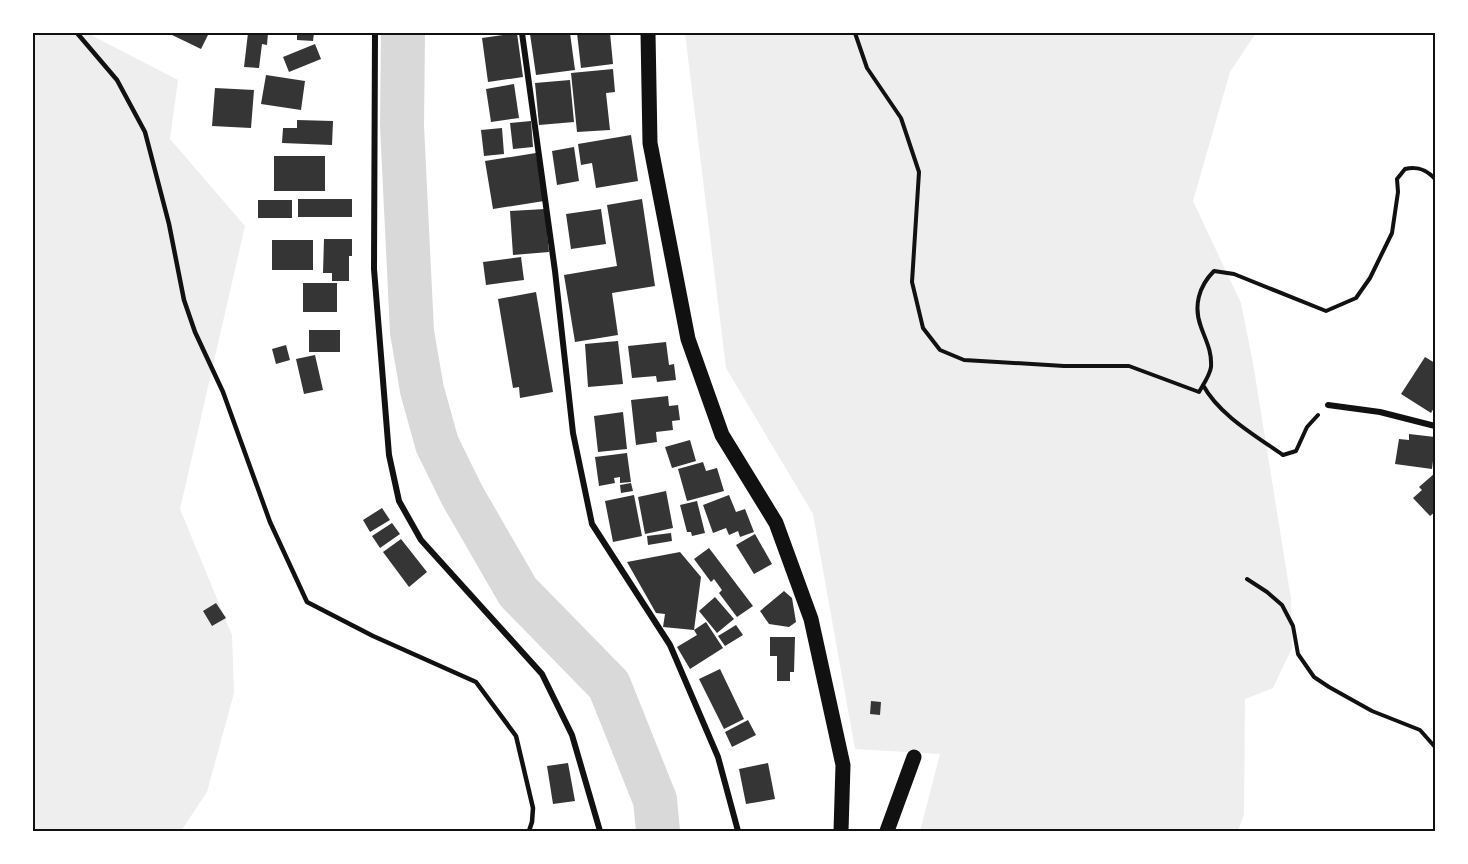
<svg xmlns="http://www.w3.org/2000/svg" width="1468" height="864" font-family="'Times New Roman',serif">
<rect width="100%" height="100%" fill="#fff"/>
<path fill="#eee" d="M 33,33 L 87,33 L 178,80 L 170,139 L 245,226 L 180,509 L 232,635 L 234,693 L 207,792 L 181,831 L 33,831 Z
M 685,33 L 1256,33 L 1230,72 L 1193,201 L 1241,303 L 1253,363 L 1291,599 L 1292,648 L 1273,688 L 1245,699 L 1244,814 L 1238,831 L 920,831 L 940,754 L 855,749 L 813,514 L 726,368 Z"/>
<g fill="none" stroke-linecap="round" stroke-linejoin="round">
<path stroke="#d9d9d9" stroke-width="44" d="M 403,33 L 402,126 L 412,332 L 422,390 L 437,444 L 462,495 L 518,592 L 609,685 L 655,800 L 658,831"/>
</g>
<path fill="#353535" d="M 168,33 L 209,33 L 201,49 Z
M 248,33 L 268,33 L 267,45 L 262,44 L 259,68 L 244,67 Z
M 297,33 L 314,33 L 313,41 L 297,40 Z
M 517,33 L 523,77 L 488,82 L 482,38 Z
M 539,33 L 570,33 L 575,70 L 536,75 L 530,34 Z
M 577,33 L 610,33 L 613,64 L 581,68 Z
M 315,44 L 321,59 L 289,72 L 283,57 Z
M 613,69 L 615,92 L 606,93 L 610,130 L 577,132 L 571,73 Z
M 266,75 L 305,81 L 301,110 L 261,104 Z
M 570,80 L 574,122 L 539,125 L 535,83 Z
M 514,84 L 519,118 L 491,122 L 486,89 Z
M 215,88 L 254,90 L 251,128 L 212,126 Z
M 297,120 L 333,121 L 332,145 L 282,143 L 283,128 L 297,128 Z
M 531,121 L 533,147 L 513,149 L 510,123 Z
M 502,128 L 504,154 L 484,156 L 481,130 Z
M 631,135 L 638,181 L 596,188 L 592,163 L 581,165 L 578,144 Z
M 574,147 L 579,181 L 557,185 L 552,151 Z
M 536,153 L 544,201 L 493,209 L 485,161 Z
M 274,156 L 325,156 L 325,191 L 274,191 Z
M 298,199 L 352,199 L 352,217 L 298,217 Z
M 642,199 L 655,286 L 612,293 L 618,335 L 575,342 L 564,275 L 617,266 L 607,205 Z
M 258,200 L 292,200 L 292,218 L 258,218 Z
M 545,209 L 549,252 L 513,255 L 510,211 Z
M 601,209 L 606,244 L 571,249 L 566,214 Z
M 324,239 L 352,239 L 352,256 L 349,256 L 349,281 L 332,281 L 332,273 L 323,273 Z
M 272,240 L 313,240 L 313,270 L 272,270 Z
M 521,257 L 524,280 L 486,285 L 483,262 Z
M 303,283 L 337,283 L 337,312 L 303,312 Z
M 536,292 L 553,392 L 520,398 L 519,387 L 513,388 L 498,299 Z
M 309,330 L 340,330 L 340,352 L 309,352 Z
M 618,341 L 623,384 L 588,387 L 585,344 Z
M 666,342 L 669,365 L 674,364 L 676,380 L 657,382 L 656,376 L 632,378 L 628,346 Z
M 286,345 L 290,360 L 276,364 L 272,349 Z
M 315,355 L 323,390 L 304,394 L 296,359 Z
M 1425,357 L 1435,363 L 1435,406 L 1431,413 L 1401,394 Z
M 668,396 L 669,406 L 678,405 L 680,420 L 672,421 L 673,430 L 656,432 L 657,442 L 636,445 L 631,400 Z
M 623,412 L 627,449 L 598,452 L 594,416 Z
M 1409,434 L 1435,437 L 1435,462 L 1433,461 L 1432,469 L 1395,464 L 1399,439 L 1409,440 Z
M 690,440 L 696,461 L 672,468 L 665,447 Z
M 627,453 L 631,482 L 620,483 L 620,477 L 614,478 L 615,483 L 599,486 L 595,457 Z
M 703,462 L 706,471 L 717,468 L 724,491 L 687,501 L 678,469 Z
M 1435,473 L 1435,512 L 1430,516 L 1413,498 L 1422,490 L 1419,487 Z
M 631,483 L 633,491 L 621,493 L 620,485 Z
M 666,491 L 673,528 L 645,534 L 638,497 Z
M 634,495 L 642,536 L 613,542 L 605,501 Z
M 729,495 L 736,512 L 745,509 L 754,532 L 740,537 L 738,531 L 729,535 L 726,528 L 713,533 L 703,505 Z
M 697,501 L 705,533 L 692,536 L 691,532 L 687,532 L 680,505 Z
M 382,508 L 390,520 L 370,532 L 363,520 Z
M 392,523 L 400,534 L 380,548 L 372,536 Z
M 671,533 L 672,541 L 648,545 L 647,536 Z
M 755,534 L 772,564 L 754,574 L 736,545 Z
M 401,539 L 427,572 L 409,587 L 383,552 Z
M 709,548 L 753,606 L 737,617 L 719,593 L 722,590 L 714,579 L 711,582 L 694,559 Z
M 680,552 L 701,577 L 694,630 L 706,622 L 723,648 L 690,669 L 677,647 L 697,635 L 694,630 L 663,627 L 665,614 L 656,613 L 627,562 Z
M 784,591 L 792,598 L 796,622 L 789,627 L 769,624 L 760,611 Z
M 715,597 L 734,619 L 717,633 L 699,611 Z
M 216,603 L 226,618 L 212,626 L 203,611 Z
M 736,625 L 743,635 L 725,646 L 718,636 Z
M 770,637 L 795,637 L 794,672 L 790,672 L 790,681 L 777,681 L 777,656 L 770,656 Z
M 720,669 L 744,719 L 724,729 L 699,679 Z
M 871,701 L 881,702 L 880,715 L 870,714 Z
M 748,720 L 756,735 L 732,747 L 725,732 Z
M 568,763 L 575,801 L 553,804 L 547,766 Z
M 768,763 L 775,799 L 746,804 L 739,769 Z"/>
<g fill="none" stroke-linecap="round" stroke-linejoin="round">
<path stroke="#111" stroke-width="4" d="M 855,33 L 867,68 L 901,118 L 919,172 L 912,282 L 923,328 L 940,350 L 964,360 L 1064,366 L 1129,366 L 1199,392 C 1203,385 1210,375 1211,367 C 1212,351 1206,341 1201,327 C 1193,306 1199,286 1214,271 L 1234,274 L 1326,311 L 1356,298 L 1370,278 L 1392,233 L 1398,192 L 1397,179 L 1405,169 C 1417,166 1426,169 1435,179
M 1203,385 C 1219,415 1256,436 1283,455 L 1296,451 L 1307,427 L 1318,415
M 1247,579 L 1267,592 L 1282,605 L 1293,626 L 1298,654 L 1314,677 L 1329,687 L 1372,711 L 1420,730 L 1435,747"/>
<path stroke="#111" stroke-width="4.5" d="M 77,33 L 117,80 L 145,132 L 169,224 L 184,300 L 195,332 L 223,392 L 270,522 L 307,602 L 373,636 L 476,682 L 516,736 L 533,808 L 532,822 L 529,831"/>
<path stroke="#111" stroke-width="6" d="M 375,33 L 374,269 L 389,455 L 399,501 L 421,540 L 542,674 L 572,735 L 600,831
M 522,33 L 555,271 L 573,433 L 592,524 L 670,645 L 718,757 L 738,831
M 1328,405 L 1380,412 L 1435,426"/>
<path stroke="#111" stroke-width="15" d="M 648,33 L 650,143 L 688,339 L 722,435 L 776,523 L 811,619 L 843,765 L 841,831
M 887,831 L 914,757"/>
</g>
<rect width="1468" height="864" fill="none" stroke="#ffffff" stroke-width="69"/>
<rect x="34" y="34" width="1400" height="796" fill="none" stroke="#111" stroke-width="2"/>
</svg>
